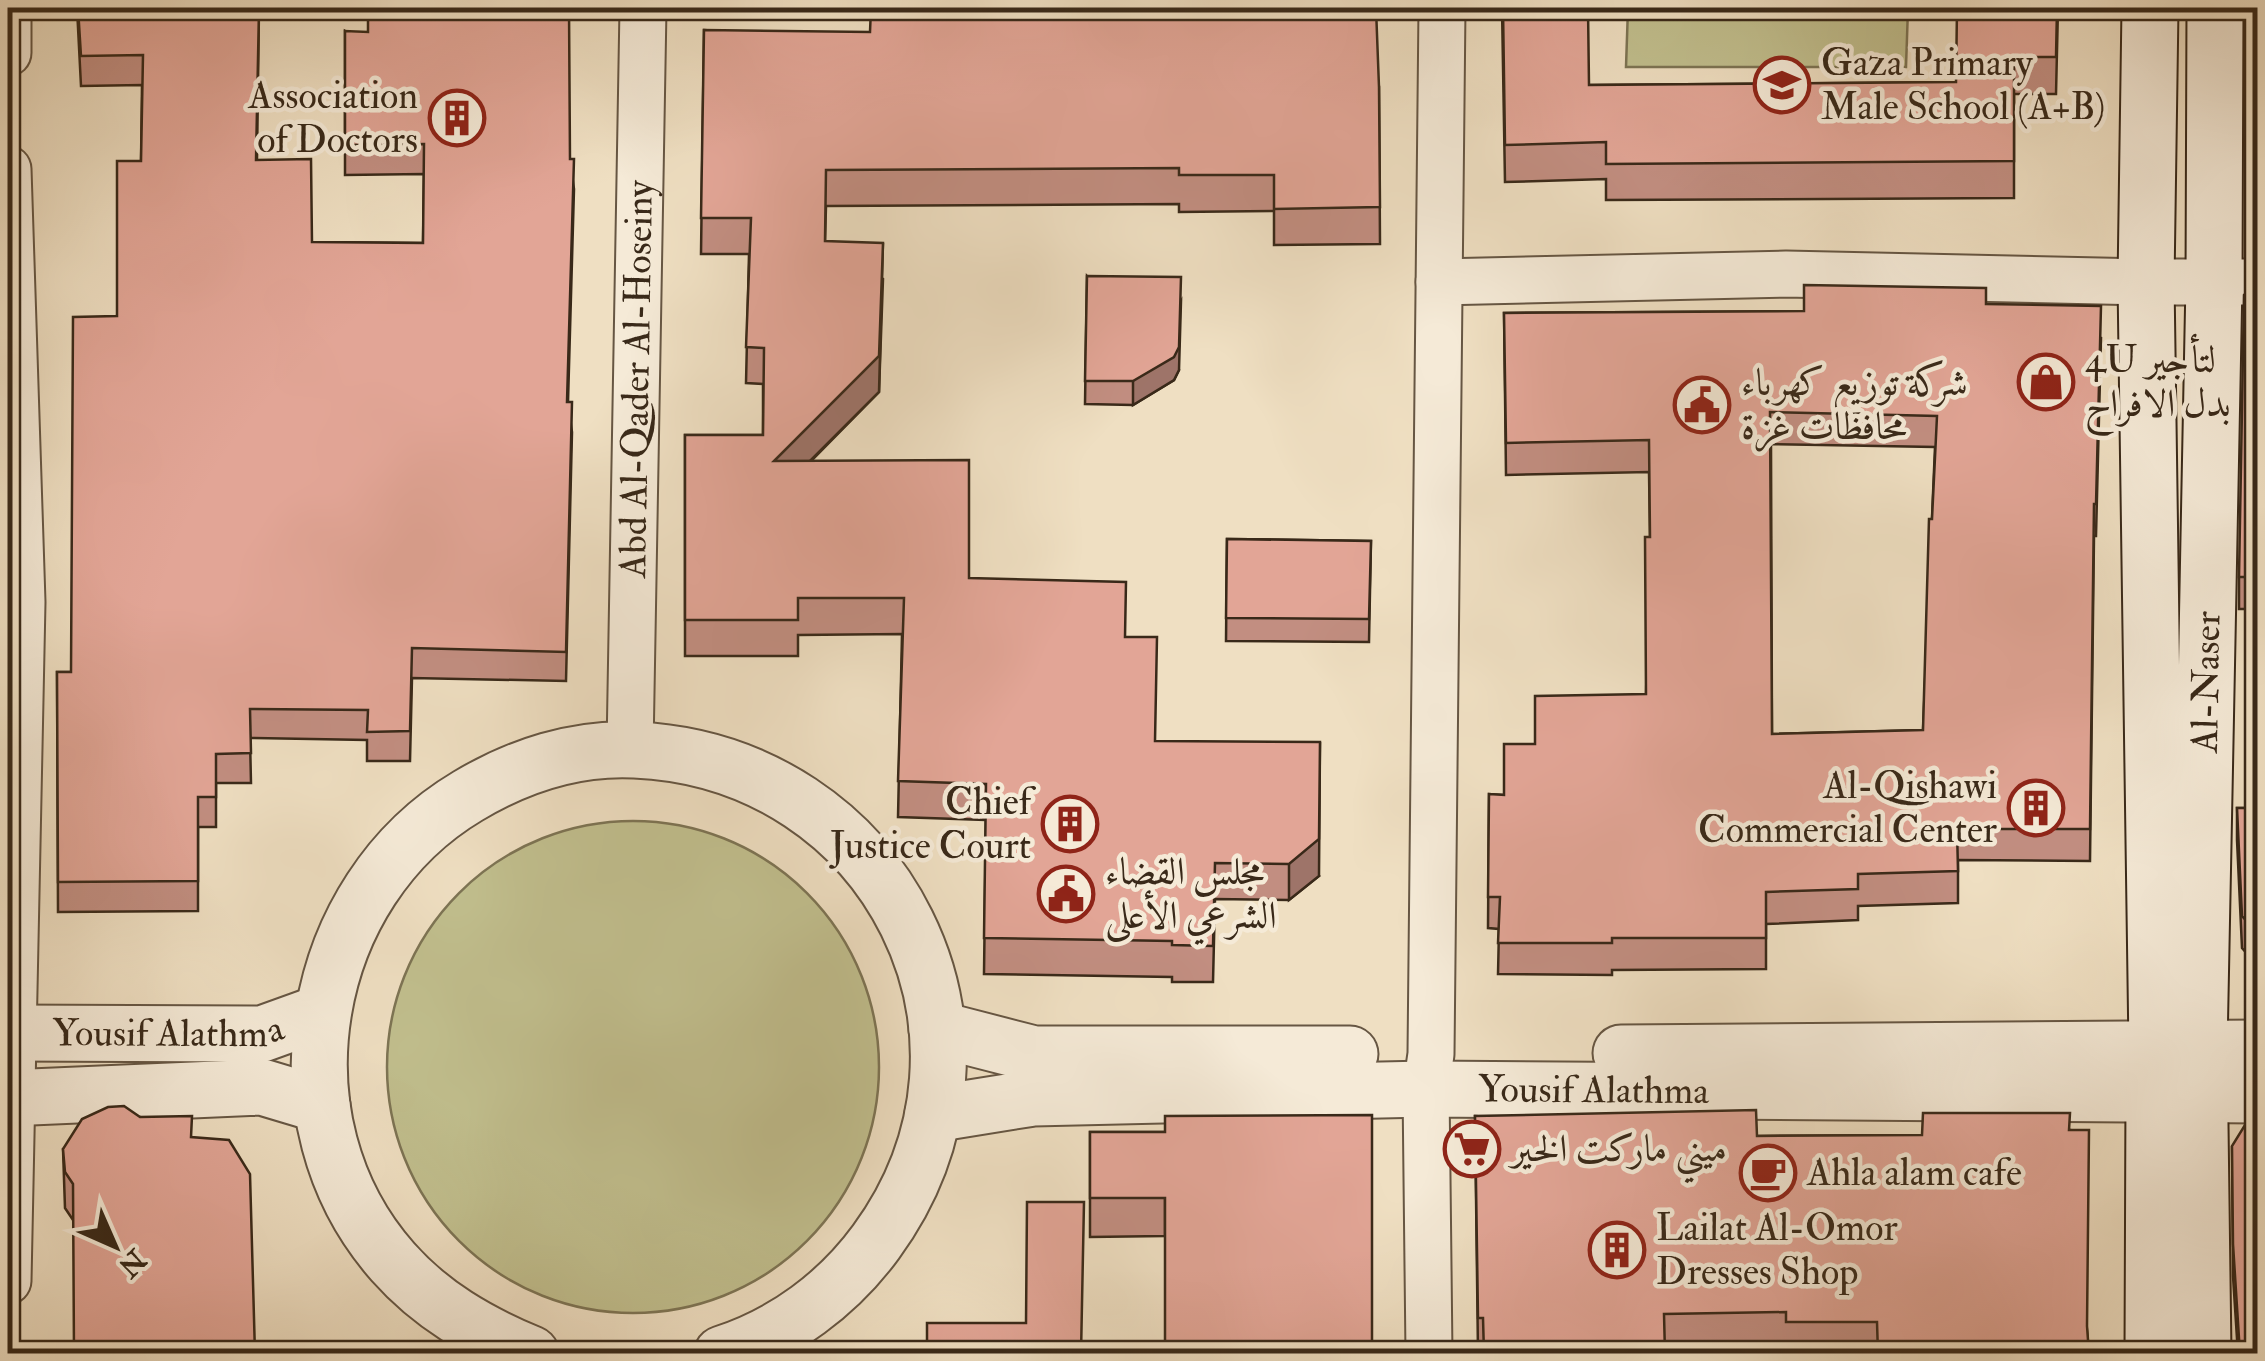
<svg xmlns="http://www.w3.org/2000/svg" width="2265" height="1361" font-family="'IM FELL Double Pica',Amiri,serif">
<rect width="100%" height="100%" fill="#efdfc2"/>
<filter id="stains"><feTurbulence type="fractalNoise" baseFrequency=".002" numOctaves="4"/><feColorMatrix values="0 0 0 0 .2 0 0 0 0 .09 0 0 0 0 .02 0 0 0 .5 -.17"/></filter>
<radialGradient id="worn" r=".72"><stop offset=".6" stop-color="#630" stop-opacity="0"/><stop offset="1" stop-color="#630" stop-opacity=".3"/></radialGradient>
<path fill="#c1bf8e" stroke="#7d7454" stroke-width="2.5" d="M 1628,8 L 1908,8 L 1906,67 L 1626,67 Z
M387 1067a246 246 0 1 1 492 0a246 246 0 1 1-492 0Z"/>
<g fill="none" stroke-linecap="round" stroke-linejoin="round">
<g stroke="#665643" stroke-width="49">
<g id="minor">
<path d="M 8,53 L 8,8"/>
<path d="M 8,169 L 22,602 L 8,1281"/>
<path d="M 1439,282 L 1786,274 L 2146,282 L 2258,282"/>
<path id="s1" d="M 630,749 L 643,8"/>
<path d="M 1429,1354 L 1426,1089 L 1431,1054 L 1442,8"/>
</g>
</g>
<g stroke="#665643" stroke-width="59">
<g id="tertiary">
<path d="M 937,1029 L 1034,1054 L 1350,1054"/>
<path id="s2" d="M 8,1033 L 262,1034 L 323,1012"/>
<path d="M 1621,1053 L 2258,1048"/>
<path d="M 8,1098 L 262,1087 L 322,1105"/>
<path id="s3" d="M 933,1114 L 1033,1098 L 1426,1089 L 2258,1095"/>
<path d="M 531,1354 C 478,1332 431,1305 393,1262 C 268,1121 308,891 468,796 C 518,766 576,747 635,750 C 887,761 1027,1036 876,1242 C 838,1294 784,1334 722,1354"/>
</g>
</g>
<g stroke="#392919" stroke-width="59">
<g id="secondary">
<path d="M 2150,8 L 2146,282 L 2157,1049 L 2154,1093 L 2153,1354"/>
<path id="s4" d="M 2203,1354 L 2199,1048 L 2214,282 L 2215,8"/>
</g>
</g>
<use href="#minor" stroke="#f5ead7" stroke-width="45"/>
<use href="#tertiary" stroke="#f5ead7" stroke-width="55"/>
<use href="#secondary" stroke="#f5ead7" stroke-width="55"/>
</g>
<path fill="#c28e81" stroke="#392919" stroke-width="2.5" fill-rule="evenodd" d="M 77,8 L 259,8 L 257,160 L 312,242 L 423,243 L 424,174 L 345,175 L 345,31 L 570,159 L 574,189 L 568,402 L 572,432 L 566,681 L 412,678 L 410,761 L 367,761 L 367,740 L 250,738 L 251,783 L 216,783 L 216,827 L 198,827 L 198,911 L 58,912 L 57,672 L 71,672 L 117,316 L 141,161 L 142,85 L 81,86 Z
M 1502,8 L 1589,85 L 1956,82 L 2058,8 L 2056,94 L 2014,94 L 2014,198 L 1606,200 L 1606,179 L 1505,182 Z
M 704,30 L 1379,87 L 1380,244 L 1274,245 L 1274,211 L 1179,212 L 1179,204 L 826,206 L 825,241 L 883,279 L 879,392 L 811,461 L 969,578 L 1125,637 L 1155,741 L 1319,876 L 1289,900 L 1215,899 L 1213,982 L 1172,982 L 1172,977 L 984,974 L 986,820 L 898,817 L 902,634 L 798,635 L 798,656 L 685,656 L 685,435 L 763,435 L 763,384 L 746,383 L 749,254 L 701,254 Z
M 1087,276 L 1179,370 L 1174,380 L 1133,405 L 1085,404 Z
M 2258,290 L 2258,966 L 2242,948 L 2237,840 L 2237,808 L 2253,808 L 2248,609 L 2239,609 L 2239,577 Z
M 1986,304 L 2101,338 L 2096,536 L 2094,536 L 2090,861 L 1958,860 L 1958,903 L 1858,906 L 1858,920 L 1766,924 L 1766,969 L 1612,970 L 1612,975 L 1498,974 L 1499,929 L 1488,928 L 1489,794 L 1504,795 L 1535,744 L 1646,694 L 1650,537 L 1649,472 L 1506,475 L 1504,313 L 1804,311 ZM 1771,444 L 1935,447 L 1923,730 L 1772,734 Z
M 1227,539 L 1371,541 L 1369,642 L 1226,641 Z
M 1475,1116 L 1757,1136 L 1922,1135 L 2070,1130 L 2089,1354 L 1786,1354 L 1786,1347 L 1665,1350 L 1665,1354 L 1478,1354 Z
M 140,1117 L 192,1137 L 73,1220 L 65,1208 L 63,1149 Z
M 1090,1132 L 1165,1132 L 1165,1236 L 1090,1237 Z
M 2232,1146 L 2258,1354 L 2238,1354 L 2233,1276 Z"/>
<path fill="#9e7469" stroke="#392919" stroke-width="2.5" d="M 883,243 L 879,392 L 774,497 L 774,461 Z
M 1181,301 L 1179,370 L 1174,380 L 1133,405 L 1133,381 Z
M 1320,742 L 1319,876 L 1289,900 L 1289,864 Z"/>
<path fill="#e2a596" stroke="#392919" stroke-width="2.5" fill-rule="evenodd" d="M 78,8 L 259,8 L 256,160 L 311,159 L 312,242 L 423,243 L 424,144 L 345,145 L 345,31 L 368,32 L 368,8 L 569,8 L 570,159 L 574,159 L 567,402 L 572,402 L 566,652 L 412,648 L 410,731 L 367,732 L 368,710 L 250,709 L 251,753 L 216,754 L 216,797 L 198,797 L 198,881 L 58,882 L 57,672 L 71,672 L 73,317 L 117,316 L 117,161 L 141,161 L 143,55 L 81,56 Z
M 871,8 L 1376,8 L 1379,87 L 1380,207 L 1274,209 L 1274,175 L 1179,175 L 1179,168 L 826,170 L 825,241 L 883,243 L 879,356 L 774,461 L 969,460 L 969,578 L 1126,582 L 1125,637 L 1157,637 L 1155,741 L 1320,742 L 1319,839 L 1289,864 L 1215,863 L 1213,946 L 1172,945 L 1172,941 L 984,938 L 986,784 L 898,781 L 904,598 L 798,598 L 798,620 L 685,620 L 685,435 L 763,435 L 764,348 L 746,347 L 751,218 L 701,218 L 704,30 L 870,32 Z
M 1503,8 L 1588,8 L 1589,85 L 1956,82 L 1957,8 L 2057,8 L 2056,57 L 2014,57 L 2014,161 L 1606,164 L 1606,142 L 1505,145 Z
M 1087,276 L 1181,277 L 1179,347 L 1174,357 L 1133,381 L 1085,381 Z
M 1804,285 L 1986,288 L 1986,304 L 2101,306 L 2096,504 L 2094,504 L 2090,829 L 1957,829 L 1958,871 L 1858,874 L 1858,889 L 1766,892 L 1766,938 L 1612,938 L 1612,943 L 1498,943 L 1500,897 L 1488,897 L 1489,794 L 1504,795 L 1504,744 L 1535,744 L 1535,696 L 1646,694 L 1645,537 L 1650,537 L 1649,440 L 1506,443 L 1504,313 L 1804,311 ZM 1770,412 L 1937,416 L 1932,519 L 1929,519 L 1923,730 L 1772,734 Z
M 2249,290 L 2258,290 L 2258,934 L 2242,916 L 2237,808 L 2254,808 L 2248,577 L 2239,577 L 2244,295 Z
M 1227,539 L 1371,541 L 1369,619 L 1226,618 Z
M 124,1106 L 140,1117 L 192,1116 L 191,1137 L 229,1140 L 250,1174 L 255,1354 L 74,1354 L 73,1184 L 65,1172 L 63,1149 L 82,1119 L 108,1107 Z
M 1756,1110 L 1757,1136 L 1922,1135 L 1923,1113 L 2070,1113 L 2069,1130 L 2089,1130 L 2087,1326 L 2089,1354 L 1878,1354 L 1877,1322 L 1786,1322 L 1786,1312 L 1664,1314 L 1665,1354 L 1484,1354 L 1483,1318 L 1478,1318 L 1475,1116 Z
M 1372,1115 L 1372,1354 L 1165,1354 L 1165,1198 L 1090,1198 L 1090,1132 L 1165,1132 L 1165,1116 Z
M 2245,1125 L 2258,1125 L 2258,1354 L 2240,1354 L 2233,1244 L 2232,1146 Z
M 1027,1202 L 1084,1202 L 1081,1354 L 927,1354 L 927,1323 L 1026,1323 Z"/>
<defs>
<g id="school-ring" transform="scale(2.875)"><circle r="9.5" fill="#f5ead7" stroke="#8f2418" stroke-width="1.5"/><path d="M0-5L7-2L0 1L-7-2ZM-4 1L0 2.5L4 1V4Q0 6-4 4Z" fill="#8f2418"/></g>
<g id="building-ring" transform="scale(2.875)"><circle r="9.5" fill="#f5ead7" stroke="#8f2418" stroke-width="1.5"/><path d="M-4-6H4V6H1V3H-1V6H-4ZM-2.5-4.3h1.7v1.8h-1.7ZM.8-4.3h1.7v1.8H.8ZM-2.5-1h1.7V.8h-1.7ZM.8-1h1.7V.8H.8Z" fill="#8f2418"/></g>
<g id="shop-ring" transform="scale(2.875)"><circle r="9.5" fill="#f5ead7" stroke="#8f2418" stroke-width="1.5"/><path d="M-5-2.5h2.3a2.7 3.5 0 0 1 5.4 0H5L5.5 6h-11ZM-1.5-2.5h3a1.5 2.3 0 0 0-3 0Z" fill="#8f2418"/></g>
<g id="civic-ring" transform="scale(2.875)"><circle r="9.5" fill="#f5ead7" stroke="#8f2418" stroke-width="1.5"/><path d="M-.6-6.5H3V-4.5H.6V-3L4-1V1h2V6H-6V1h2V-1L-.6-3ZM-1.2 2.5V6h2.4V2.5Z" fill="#8f2418"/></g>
<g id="supermarket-ring" transform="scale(2.875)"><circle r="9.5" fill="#f5ead7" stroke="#8f2418" stroke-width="1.5"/><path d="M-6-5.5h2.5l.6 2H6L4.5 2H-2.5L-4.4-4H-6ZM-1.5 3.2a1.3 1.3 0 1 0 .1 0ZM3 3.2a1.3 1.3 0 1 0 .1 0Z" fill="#8f2418"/></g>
<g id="cafe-ring" transform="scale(2.875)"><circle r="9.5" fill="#f5ead7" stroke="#8f2418" stroke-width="1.5"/><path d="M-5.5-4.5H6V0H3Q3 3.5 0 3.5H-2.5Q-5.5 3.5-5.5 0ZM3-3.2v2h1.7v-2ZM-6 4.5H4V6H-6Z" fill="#8f2418"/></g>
</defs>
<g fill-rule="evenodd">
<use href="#school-ring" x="1782" y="85"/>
<use href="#building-ring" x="457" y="118"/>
<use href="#shop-ring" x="2046" y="382"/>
<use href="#civic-ring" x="1702" y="405"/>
<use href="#building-ring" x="2036" y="808"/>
<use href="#building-ring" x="1070" y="824"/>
<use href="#civic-ring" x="1066" y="894"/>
<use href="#supermarket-ring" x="1472" y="1149"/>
<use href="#cafe-ring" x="1768" y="1173"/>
<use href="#building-ring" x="1617" y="1250"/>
</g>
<g text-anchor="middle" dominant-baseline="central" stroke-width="9" stroke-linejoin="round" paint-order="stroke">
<g font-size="38" fill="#392919" stroke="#f5ead7" text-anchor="start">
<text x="1821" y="63">Gaza Primary<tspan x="1821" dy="44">Male School (A+B)</tspan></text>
<text x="418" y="96" text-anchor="end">Association<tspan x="418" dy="44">of Doctors</tspan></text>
<text x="2085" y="360">4U لتأجير<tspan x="2085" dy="44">بدل الافراح</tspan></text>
<text x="1741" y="383">شركة توزيع كهرباء<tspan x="1741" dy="44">محافظات غزة</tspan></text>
<text x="1997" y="786" text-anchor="end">Al-Qishawi<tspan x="1997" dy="44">Commercial Center</tspan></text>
<text x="1031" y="802" text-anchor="end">Chief<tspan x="1031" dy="44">Justice Court</tspan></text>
<text x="1105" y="872">مجلس القضاء<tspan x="1105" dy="44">الشرعي الأعلى</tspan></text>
<text x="1511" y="1149">ميني ماركت الخير</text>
<text x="1807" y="1173">Ahla alam cafe</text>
<text x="1656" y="1228">Lailat Al-Omor<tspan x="1656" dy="44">Dresses Shop</tspan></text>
</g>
<g font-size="38" fill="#392919" stroke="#f5ead7">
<text stroke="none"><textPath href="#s1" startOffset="370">Abd Al-Qader Al-Hoseiny</textPath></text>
<text stroke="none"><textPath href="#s4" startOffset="672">Al-Naser</textPath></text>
<text stroke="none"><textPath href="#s2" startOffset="160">Yousif Alathma</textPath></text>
<text stroke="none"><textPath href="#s3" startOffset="662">Yousif Alathma</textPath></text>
</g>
</g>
<rect width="2265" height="1361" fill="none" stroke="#efdfc2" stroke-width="40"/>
<rect x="10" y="10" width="2245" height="1341" fill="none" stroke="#392919" stroke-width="5"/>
<rect x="20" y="20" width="2225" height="1321" fill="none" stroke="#392919" stroke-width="2.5"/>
<g transform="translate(115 1246) rotate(135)" stroke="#f5ead7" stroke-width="8" paint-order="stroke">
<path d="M0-8L18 38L0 25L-18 38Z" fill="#392919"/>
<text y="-15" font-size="28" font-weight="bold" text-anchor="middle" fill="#392919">N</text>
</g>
<rect width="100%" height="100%" filter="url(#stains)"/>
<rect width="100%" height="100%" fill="url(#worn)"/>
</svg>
